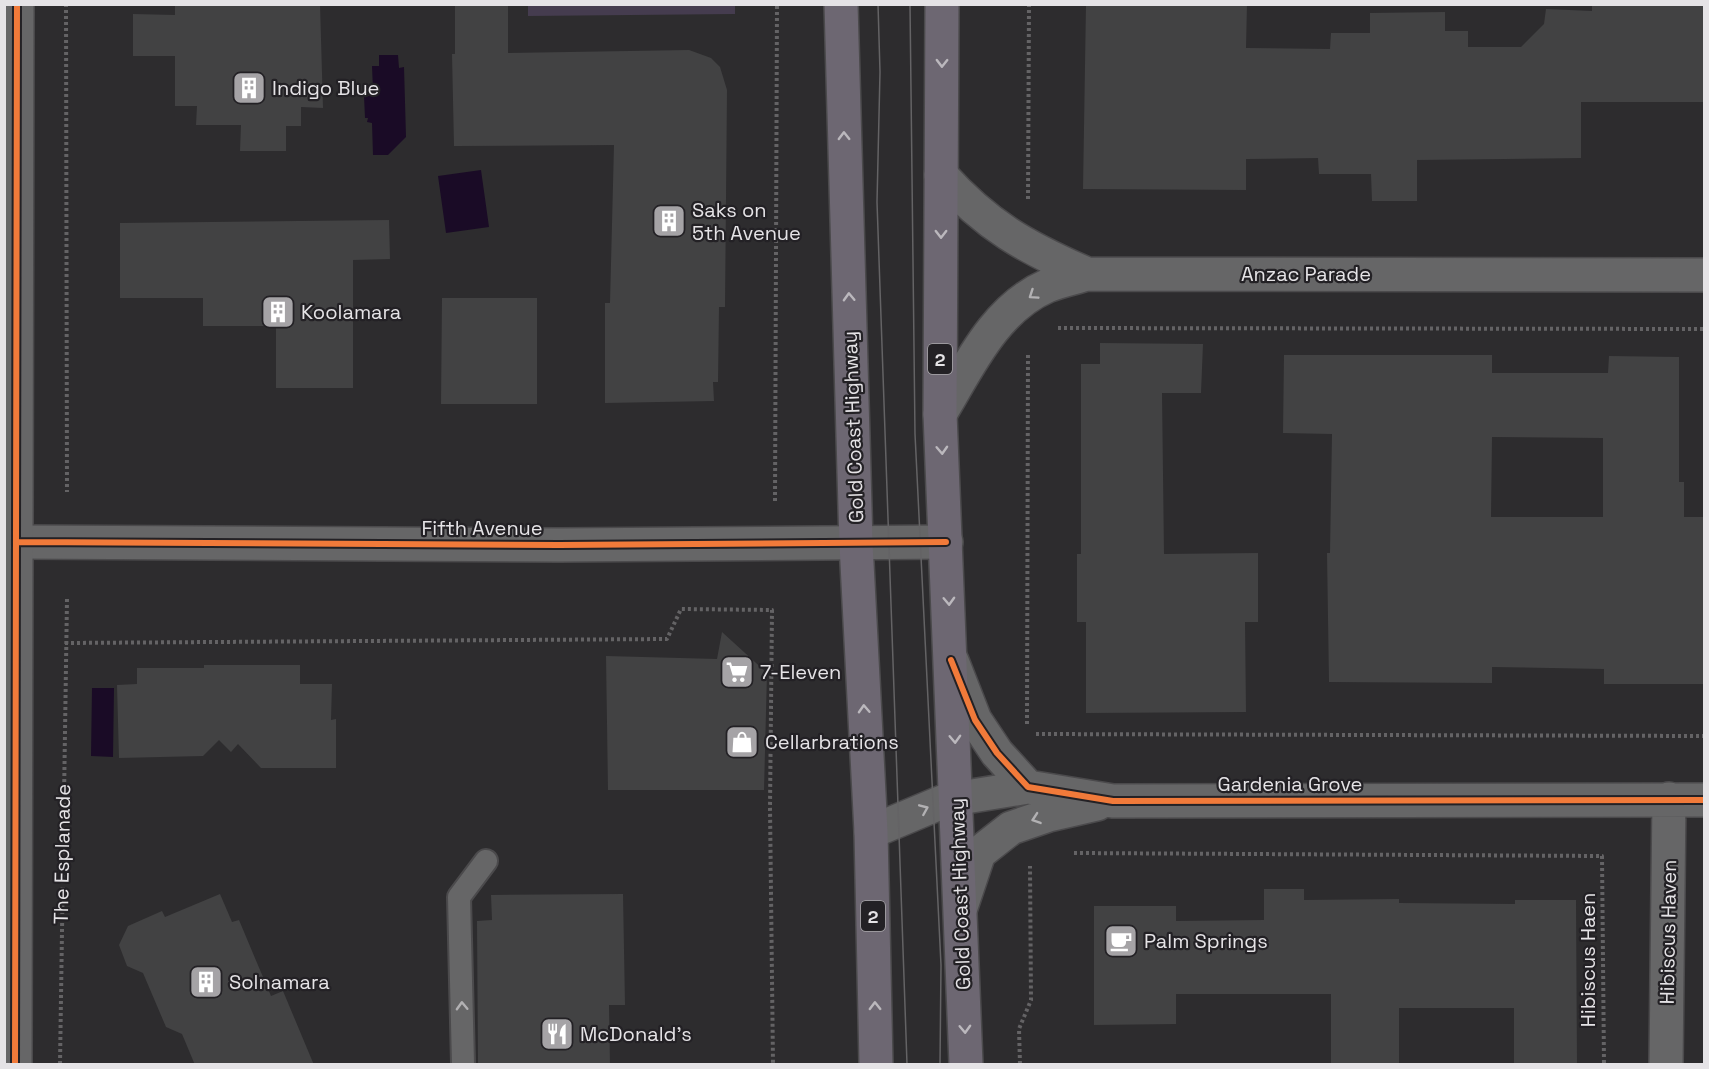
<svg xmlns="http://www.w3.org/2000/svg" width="1709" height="1069" font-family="'Space Grotesk',sans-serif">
<rect width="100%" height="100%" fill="#2d2c2e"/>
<path fill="#453c4f" d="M 735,5 L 735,14 L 528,16 L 528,5 Z"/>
<path fill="#1a0b26" d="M 379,55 L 398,55 L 399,68 L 404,67 L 406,137 L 388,155 L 373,155 L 372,123 L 367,122 L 368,118 L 365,118 L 364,96 L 369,96 L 369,91 L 373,90 L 372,66 L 379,66 Z
M 481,170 L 489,227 L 446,233 L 438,176 Z
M 92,688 L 114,688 L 113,757 L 91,756 Z"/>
<path fill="#424243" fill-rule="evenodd" d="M 175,4 L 320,4 L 323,108 L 301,107 L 301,126 L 286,126 L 286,151 L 240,151 L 241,125 L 196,125 L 197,106 L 175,106 L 175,56 L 133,56 L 133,14 L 175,15 Z
M 455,4 L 508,4 L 508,53 L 689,50 L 711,58 L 720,67 L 727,90 L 725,307 L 719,307 L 718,382 L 713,382 L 714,401 L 605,403 L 605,303 L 610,303 L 614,145 L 454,146 L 452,54 L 455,54 Z
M 1086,4 L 1247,4 L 1246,48 L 1330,49 L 1331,33 L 1370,33 L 1370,13 L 1445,12 L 1445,31 L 1468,31 L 1468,47 L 1521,47 L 1544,24 L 1546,9 L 1592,11 L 1592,4 L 1704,4 L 1704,102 L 1581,102 L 1581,158 L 1417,160 L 1417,201 L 1372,201 L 1371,174 L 1319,174 L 1318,158 L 1246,159 L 1246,190 L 1083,189 Z
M 389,220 L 390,259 L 353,260 L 353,388 L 276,388 L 276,326 L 203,326 L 203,298 L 120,298 L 120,223 Z
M 442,298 L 537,298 L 537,404 L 441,404 Z
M 1100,343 L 1203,344 L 1201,393 L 1162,393 L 1164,554 L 1258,553 L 1258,622 L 1245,622 L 1246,712 L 1086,713 L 1086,622 L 1077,622 L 1077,554 L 1081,554 L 1081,364 L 1100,364 Z
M 1284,355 L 1492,355 L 1492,373 L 1608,373 L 1609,356 L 1679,357 L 1679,482 L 1684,482 L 1684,517 L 1704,517 L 1704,684 L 1604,684 L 1604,669 L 1492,667 L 1492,683 L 1329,682 L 1327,553 L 1330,553 L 1332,434 L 1283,433 ZM 1492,437 L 1603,438 L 1603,517 L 1491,517 Z
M 722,632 L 767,673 L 764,790 L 608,790 L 606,656 L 717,659 Z
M 204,665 L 300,665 L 300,684 L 332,684 L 331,720 L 336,719 L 336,768 L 261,768 L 238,744 L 231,752 L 219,740 L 203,756 L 119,758 L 117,685 L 137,684 L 137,668 L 204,668 Z
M 1264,889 L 1304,889 L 1304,900 L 1399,899 L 1399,903 L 1515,904 L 1515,900 L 1576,900 L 1577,1065 L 1514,1065 L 1514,1008 L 1399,1008 L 1399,1065 L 1331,1065 L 1331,994 L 1176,994 L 1176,1024 L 1094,1025 L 1094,906 L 1176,906 L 1176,921 L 1264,920 Z
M 220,894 L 232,922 L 239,920 L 271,996 L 283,991 L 314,1065 L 195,1065 L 182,1034 L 166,1027 L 143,973 L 127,966 L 119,945 L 128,926 L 162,911 L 165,917 Z
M 623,894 L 625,1005 L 609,1005 L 610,1065 L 478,1065 L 477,921 L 492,920 L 491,895 Z"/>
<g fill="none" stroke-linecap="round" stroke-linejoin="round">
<g stroke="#4b4a4c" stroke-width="26">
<path id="lane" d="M 463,1064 L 459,897 L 486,861"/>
</g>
<g stroke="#4b4a4c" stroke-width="36">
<path id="street" d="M 941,175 C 987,226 1025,247 1087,274 L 1704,275
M 940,414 C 968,368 994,309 1047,286 C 1059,281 1074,278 1087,274
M 18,542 L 559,545 L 946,542
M 952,661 L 975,720 L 997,753 L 1028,787 L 1113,801 L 1704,800
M 871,832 L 947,800 L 1028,787
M 961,907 L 979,853 L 1011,828 L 1049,815 L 1097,804
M 1666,1064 L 1669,799"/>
</g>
<g stroke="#4b4a4c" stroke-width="36">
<path id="secondary" d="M 15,1064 L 17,4"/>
</g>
<g stroke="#4b4a4c" stroke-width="36">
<path id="highway" d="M 841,4 L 856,544 L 871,832 L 876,1064
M 942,4 L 940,414 L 966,1064"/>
</g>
<path stroke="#646365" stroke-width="4" stroke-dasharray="3 3" stroke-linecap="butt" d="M 66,4 L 67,492
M 1028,199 L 1029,4
M 1058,328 L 1704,329
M 775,501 L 777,4
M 65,643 L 667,639 L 681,609 L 772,610 L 770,807 L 773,1064
M 1027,724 L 1028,353
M 1036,734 L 1704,736
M 1074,853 L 1602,856 L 1604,1064
M 60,1064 L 67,599
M 1020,1064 L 1019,1029 L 1031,1000 L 1030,866"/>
<use href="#lane" stroke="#666667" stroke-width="22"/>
<use href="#street" stroke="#666667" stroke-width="33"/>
<use href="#secondary" stroke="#666667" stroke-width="33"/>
<use href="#highway" stroke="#6d6772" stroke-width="33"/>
<path stroke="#646365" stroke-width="1.5" d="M 878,4 L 880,72 L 877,202 L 907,1064
M 910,4 L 915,434 L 941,965 L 940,1064"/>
<g stroke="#232125" stroke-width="10">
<path id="cycleway" d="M 18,542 L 559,545 L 946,542
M 951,660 L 975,720 L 997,753 L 1028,787 L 1113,801 L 1704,800
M 15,1064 L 17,4"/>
</g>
<use href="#cycleway" stroke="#f17a3a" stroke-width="6"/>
</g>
<defs><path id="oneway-chevron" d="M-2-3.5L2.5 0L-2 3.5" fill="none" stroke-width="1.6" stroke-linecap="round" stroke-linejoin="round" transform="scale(1.5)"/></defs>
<g stroke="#bbb8bd">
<use href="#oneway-chevron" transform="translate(942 63) rotate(91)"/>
<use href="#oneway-chevron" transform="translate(844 136) rotate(-91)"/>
<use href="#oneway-chevron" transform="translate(941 234) rotate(90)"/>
<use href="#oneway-chevron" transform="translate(849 297) rotate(-92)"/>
<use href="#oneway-chevron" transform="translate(942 450) rotate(87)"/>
<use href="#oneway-chevron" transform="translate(949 601) rotate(88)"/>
<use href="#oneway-chevron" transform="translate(864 709) rotate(-93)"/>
<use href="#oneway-chevron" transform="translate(955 739) rotate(88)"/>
<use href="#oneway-chevron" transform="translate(875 1006) rotate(-91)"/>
<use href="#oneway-chevron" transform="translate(965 1029) rotate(88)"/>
</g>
<g stroke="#b2b1b3">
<use href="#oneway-chevron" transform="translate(1033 295) rotate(146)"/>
<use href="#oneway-chevron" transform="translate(924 809) rotate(-23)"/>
<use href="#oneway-chevron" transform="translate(1036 819) rotate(161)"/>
<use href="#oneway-chevron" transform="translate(462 1006) rotate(-92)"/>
</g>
<defs>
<g id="building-square" transform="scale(1.725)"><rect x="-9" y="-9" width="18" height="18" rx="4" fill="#a5a3a6" stroke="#232125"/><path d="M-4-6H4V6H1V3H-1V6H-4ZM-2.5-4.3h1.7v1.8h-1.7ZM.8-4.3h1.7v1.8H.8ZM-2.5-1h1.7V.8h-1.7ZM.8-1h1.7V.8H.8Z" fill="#fff"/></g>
<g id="supermarket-square" transform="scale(1.725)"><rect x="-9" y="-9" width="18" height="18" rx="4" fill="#a5a3a6" stroke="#232125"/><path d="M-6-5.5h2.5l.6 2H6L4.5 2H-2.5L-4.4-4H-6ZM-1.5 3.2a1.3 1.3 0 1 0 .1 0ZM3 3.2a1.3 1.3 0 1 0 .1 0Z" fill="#fff"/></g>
<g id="shop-square" transform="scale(1.725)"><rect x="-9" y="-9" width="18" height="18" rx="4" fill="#a5a3a6" stroke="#232125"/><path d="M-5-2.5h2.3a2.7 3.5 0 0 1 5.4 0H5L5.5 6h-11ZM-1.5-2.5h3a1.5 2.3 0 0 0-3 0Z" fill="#fff"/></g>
<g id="cafe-square" transform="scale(1.725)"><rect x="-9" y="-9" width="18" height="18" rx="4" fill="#a5a3a6" stroke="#232125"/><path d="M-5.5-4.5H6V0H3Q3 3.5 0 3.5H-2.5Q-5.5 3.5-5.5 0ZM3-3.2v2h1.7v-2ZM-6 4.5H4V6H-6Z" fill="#fff"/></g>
<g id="restaurant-square" transform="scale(1.725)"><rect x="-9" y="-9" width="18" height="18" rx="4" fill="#a5a3a6" stroke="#232125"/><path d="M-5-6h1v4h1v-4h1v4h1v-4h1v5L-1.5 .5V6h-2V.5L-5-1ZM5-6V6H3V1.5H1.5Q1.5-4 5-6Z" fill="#fff"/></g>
</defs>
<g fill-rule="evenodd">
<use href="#building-square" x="249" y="88"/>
<use href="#building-square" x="669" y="221"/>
<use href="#building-square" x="278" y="312"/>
<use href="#supermarket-square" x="737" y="672"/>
<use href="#shop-square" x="742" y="742"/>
<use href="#cafe-square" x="1121" y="941"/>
<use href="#building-square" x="206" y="982"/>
<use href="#restaurant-square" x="557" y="1034"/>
</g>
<g text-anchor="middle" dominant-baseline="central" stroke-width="4.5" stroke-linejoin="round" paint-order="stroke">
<g fill="#232125" stroke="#aba9ac" stroke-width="1.5">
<rect x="928" y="344" width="24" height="30" rx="4.5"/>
<rect x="861" y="901" width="24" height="30" rx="4.5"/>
</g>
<g font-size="18" font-weight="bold" fill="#e5e3e6">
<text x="940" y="359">2</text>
<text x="873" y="916">2</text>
</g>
<g font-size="20" fill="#e5e3e6" stroke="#232125" text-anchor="start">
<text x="272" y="88">Indigo Blue</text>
<text x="692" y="210">Saks on<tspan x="692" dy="23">5th Avenue</tspan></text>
<text x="301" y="312">Koolamara</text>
<text x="760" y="672">7-Eleven</text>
<text x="765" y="742">Cellarbrations</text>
<text x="1144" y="941">Palm Springs</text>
<text x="229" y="982">Solnamara</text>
<text x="580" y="1034">McDonald's</text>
</g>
<g font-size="20" fill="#e5e3e6" stroke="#232125">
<text x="1306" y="274">Anzac Parade</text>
<text transform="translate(853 427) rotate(-92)">Gold Coast Highway</text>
<text x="482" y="528">Fifth Avenue</text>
<text x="1290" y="784">Gardenia Grove</text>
<text transform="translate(62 854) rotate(-89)">The Esplanade</text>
<text transform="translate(960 894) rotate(-92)">Gold Coast Highway</text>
<text transform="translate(1668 932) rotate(-89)">Hibiscus Haven</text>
<text transform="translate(1588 960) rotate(-90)">Hibiscus Haen</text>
</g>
</g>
<rect width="1709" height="1069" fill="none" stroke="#e5e3e6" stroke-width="12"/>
</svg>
